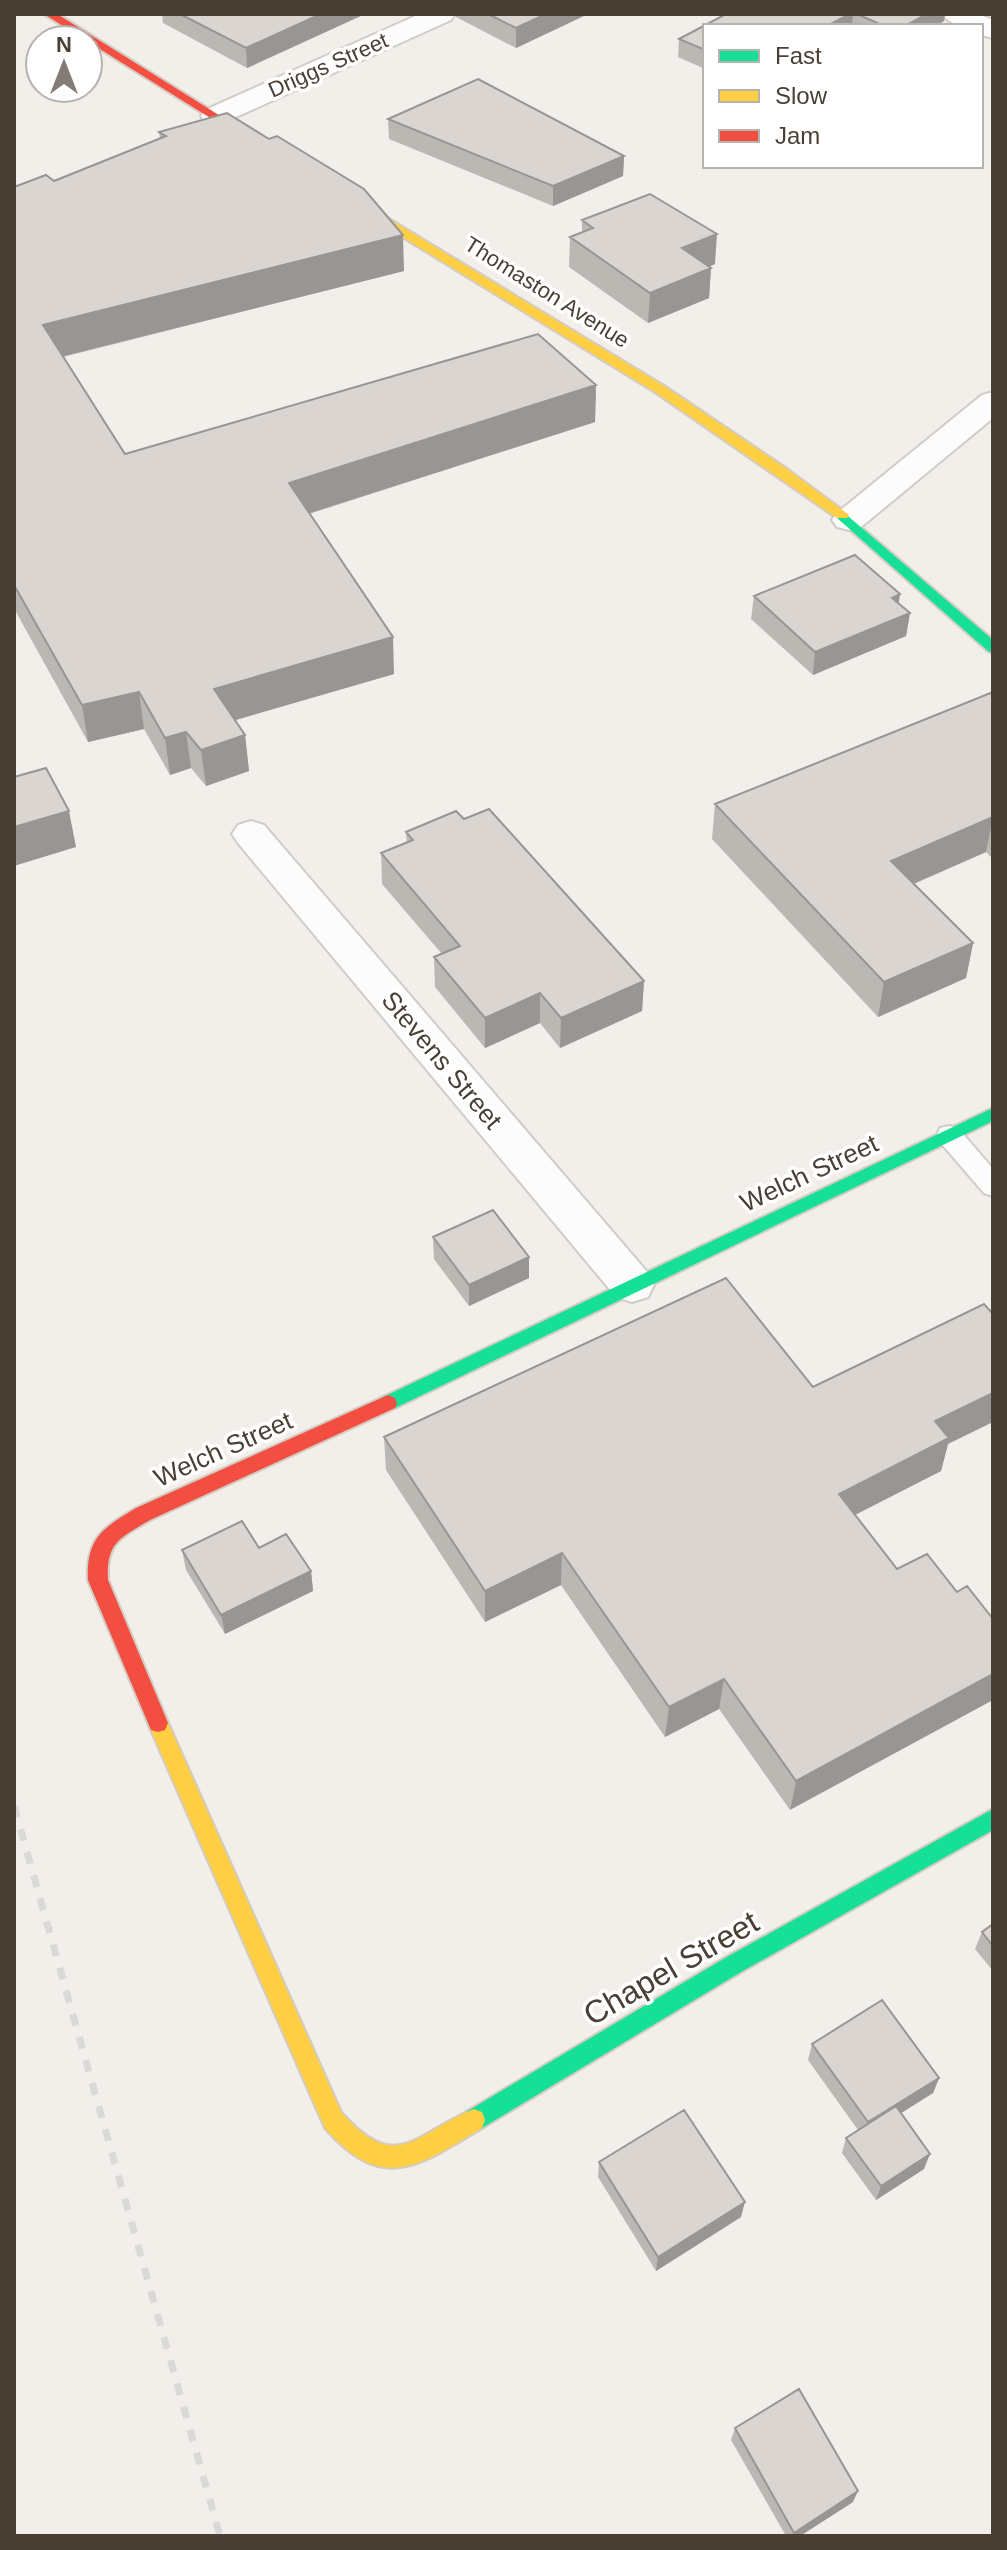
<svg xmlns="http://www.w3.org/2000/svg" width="1007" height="2550" font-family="Arial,sans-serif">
<rect width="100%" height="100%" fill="#f2eeea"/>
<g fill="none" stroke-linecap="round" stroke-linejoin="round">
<g stroke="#d0ccc7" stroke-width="4">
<path id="lane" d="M 949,1126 L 958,1128 L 993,1169 L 993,1196 L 984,1193 L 940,1142 L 937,1135 L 940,1128 Z"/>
</g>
<g stroke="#d0ccc7" stroke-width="4">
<path id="street" d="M 420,14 L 455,14 L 451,20 L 225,122 L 215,124 L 205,122 L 201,116 L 205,110 Z
M 942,14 L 978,14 L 993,20 L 993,38 L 981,35 L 981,26 C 967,26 951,27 942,14 Z
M 993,392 L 993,418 L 861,527 L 849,530 L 837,527 L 832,520 L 837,513 L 982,395 Z
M 251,821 L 264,825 L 648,1273 L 654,1285 L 648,1297 L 632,1302 L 616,1297 L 238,843 L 232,834 L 238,825 Z"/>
</g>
<g stroke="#d4ccc1" stroke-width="4">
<path id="fast" d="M 842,511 L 993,640 L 993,653 L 988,651 L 837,518 L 837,512 Z
M 993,1108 L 993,1121 L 395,1408 L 381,1408 L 379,1403 L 381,1398 Z
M 993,1809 L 993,1830 L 741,1972 L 482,2128 L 474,2131 L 466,2128 L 463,2120 L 466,2112 L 725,1958 Z"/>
</g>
<g stroke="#d4ccc1" stroke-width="4">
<path id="slow" d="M 343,191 L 664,386 L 787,469 L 849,515 L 847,518 L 837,518 L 655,392 L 339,198 L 337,195 Z
M 158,1714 L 165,1716 L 168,1723 L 341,2112 C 397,2176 415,2133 474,2109 L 482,2112 L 485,2120 L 482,2128 C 419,2166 382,2194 325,2128 L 148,1723 L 151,1716 Z"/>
</g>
<g stroke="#d4ccc1" stroke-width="4">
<path id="jam" d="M 44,14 L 57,14 L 270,147 L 260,149 Z
M 388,1395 L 395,1398 L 397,1403 L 395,1408 L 150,1520 C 120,1538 106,1542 108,1580 L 168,1723 L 165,1730 L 158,1732 L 151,1730 L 88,1580 C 86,1538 103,1528 136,1508 Z"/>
</g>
<use href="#lane" fill="#fdfcfc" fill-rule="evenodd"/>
<use href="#street" fill="#fdfcfc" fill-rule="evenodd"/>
<use href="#fast" fill="#16e098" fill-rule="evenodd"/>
<use href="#slow" fill="#ffcf43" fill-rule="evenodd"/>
<use href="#jam" fill="#f24e42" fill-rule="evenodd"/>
<path stroke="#d9d9d8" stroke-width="7" stroke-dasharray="12 12" stroke-linecap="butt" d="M 14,1806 L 220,2536"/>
</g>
<path fill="#bbb7b3" d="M 162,14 L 365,14 L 247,68 L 163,23 Z
M 456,14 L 588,14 L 516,48 L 456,17 Z
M 726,14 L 945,14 L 944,21 L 935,26 L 705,26 L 705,69 L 678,57 L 679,39 Z
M 388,119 L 624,156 L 623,176 L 553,206 L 389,139 Z
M 159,132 L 404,271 L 63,357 L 125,454 L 596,385 L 595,422 L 309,514 L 394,674 L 236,720 L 245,735 L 249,771 L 206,786 L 191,768 L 170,775 L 144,729 L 88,742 L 16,612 L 14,613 L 14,187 L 54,181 L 160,139 Z
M 582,220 L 715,264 L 709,267 L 711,268 L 709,298 L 648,323 L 569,267 L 570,237 L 582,233 Z
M 754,596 L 899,604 L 910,613 L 906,636 L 813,675 L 751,619 Z
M 993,692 L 993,859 L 986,852 L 914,884 L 973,943 L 966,978 L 878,1017 L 712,839 L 715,804 Z
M 464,819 L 644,981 L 642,1011 L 560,1048 L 540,1023 L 485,1048 L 435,987 L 434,957 L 442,954 L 382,884 L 381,853 L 407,843 L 406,832 Z
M 433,1237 L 529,1257 L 529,1278 L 469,1306 L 434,1259 Z
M 813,1387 L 948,1444 L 941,1471 L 855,1515 L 790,1810 L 719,1709 L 665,1737 L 561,1585 L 485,1622 L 386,1470 L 384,1437 Z
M 182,1550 L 311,1571 L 313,1591 L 225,1634 L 186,1570 Z
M 993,1924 L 993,1971 L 975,1949 L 982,1932 Z
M 812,2044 L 939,2078 L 933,2093 L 901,2113 L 924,2169 L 876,2200 L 842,2153 L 846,2138 L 858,2130 L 808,2060 Z
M 599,2162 L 741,2217 L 656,2271 L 598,2177 Z
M 735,2428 L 853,2502 L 800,2536 L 786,2536 L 731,2440 Z"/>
<path fill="#999592" d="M 321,14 L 365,14 L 247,68 L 246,48 Z
M 546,14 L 588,14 L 516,48 L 516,28 Z
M 850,14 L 853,14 L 852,26 L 827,26 Z
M 927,14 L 945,14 L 944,21 L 935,26 L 905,26 Z
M 624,156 L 623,176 L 553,206 L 553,186 Z
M 717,234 L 715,264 L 681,278 L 682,248 Z
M 403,235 L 404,271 L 48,360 L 43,325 Z
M 711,268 L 709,298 L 648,323 L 650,293 Z
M 596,385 L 595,422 L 291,519 L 289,483 Z
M 900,594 L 897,616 L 892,598 Z
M 910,613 L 906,636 L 813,675 L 815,652 Z
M 393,637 L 394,674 L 218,725 L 214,689 Z
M 139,692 L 144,729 L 88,742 L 82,705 Z
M 186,732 L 191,768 L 170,775 L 165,738 Z
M 245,735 L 249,771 L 206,786 L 201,750 Z
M 69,811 L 76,847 L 14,866 L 14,827 Z
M 993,817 L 986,852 L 885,896 L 891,861 Z
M 973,943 L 966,978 L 878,1017 L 884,982 Z
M 644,981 L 642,1011 L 560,1048 L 561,1018 Z
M 540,993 L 540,1023 L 485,1048 L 485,1018 Z
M 529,1257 L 529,1278 L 469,1306 L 469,1285 Z
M 993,1393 L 993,1422 L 948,1444 L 941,1471 L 833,1526 L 839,1494 L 935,1421 Z
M 562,1553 L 561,1585 L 485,1622 L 485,1591 Z
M 311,1571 L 313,1591 L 225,1634 L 221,1615 Z
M 993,1674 L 993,1700 L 790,1810 L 796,1781 Z
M 724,1679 L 719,1709 L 665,1737 L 669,1707 Z
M 939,2078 L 933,2093 L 863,2137 L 868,2122 Z
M 930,2154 L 924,2169 L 876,2200 L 881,2186 Z
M 745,2202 L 741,2217 L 656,2271 L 658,2257 Z
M 858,2491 L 853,2502 L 800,2536 L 793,2536 L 794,2533 Z"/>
<path fill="#dad5d0" stroke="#999592" stroke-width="2" d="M 180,14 L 321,14 L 246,48 Z
M 488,14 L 546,14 L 516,28 Z
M 726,14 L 850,14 L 827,26 L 705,26 L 705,50 L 679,39 Z
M 857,14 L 927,14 L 905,26 L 884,26 Z
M 478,79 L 624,156 L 553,186 L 388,119 Z
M 227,113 L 269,139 L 277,136 L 364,189 L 403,235 L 43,325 L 125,454 L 538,334 L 596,385 L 289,483 L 393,637 L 214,689 L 245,735 L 201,750 L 186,732 L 165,738 L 139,692 L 82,705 L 14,585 L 14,187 L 46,175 L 54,181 L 166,136 L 159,132 Z
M 650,194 L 717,234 L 682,248 L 711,268 L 650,293 L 570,237 L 593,228 L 582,220 Z
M 855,555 L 900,594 L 892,598 L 910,613 L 815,652 L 754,596 Z
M 993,692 L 993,817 L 891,861 L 973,943 L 884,982 L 715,804 Z
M 46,768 L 69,811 L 14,827 L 14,777 Z
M 489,809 L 644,981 L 561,1018 L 540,993 L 485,1018 L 434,957 L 460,946 L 381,853 L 413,840 L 406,832 L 456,811 L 464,819 Z
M 493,1210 L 529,1257 L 469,1285 L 433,1237 Z
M 726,1278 L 813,1387 L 984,1304 L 993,1314 L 993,1393 L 935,1421 L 949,1438 L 839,1494 L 897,1569 L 927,1554 L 957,1592 L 967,1586 L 993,1619 L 993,1674 L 796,1781 L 724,1679 L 669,1707 L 562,1553 L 485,1591 L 384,1437 Z
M 242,1521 L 259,1548 L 286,1534 L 311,1571 L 221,1615 L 182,1550 Z
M 993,1924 L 993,1946 L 982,1932 Z
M 882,2000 L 939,2078 L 868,2122 L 812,2044 Z
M 896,2106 L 930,2154 L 881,2186 L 846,2138 Z
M 684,2110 L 745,2202 L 658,2257 L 599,2162 Z
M 799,2389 L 858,2491 L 794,2533 L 735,2428 Z"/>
<g text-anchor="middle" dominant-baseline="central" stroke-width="7" stroke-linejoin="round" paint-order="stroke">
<g font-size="22" fill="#493f34" stroke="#fff">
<text transform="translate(328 65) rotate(-24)">Driggs Street</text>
<text transform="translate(547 292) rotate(32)">Thomaston Avenue</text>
</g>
<g font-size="26" fill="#493f34" stroke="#fff">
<text transform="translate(442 1060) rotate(50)">Stevens Street</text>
<text transform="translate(809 1173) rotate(-25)">Welch Street</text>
<text transform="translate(223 1449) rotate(-24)">Welch Street</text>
</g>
<g font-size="32" fill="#493f34" stroke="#fff">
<text transform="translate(671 1968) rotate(-30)">Chapel Street</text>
</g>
</g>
<rect width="1007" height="2550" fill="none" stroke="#493f34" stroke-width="32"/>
<rect x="703" y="24" width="280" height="144" fill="#ffffff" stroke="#b6b2ae" stroke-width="2"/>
<rect x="719" y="50" width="40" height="12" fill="#16e098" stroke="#b6b2ae" stroke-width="2"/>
<text x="775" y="64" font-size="24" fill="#493f34">Fast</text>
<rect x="719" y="90" width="40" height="12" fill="#ffcf43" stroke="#b6b2ae" stroke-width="2"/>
<text x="775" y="104" font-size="24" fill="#493f34">Slow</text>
<rect x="719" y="130" width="40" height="12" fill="#f24e42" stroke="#b6b2ae" stroke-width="2"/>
<text x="775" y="144" font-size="24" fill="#493f34">Jam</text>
<g transform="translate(64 64)"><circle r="38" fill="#ffffff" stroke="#b6b2ae" stroke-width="2"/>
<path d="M0-6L14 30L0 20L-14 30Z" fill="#847c74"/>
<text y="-12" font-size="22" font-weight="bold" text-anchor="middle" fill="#493f34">N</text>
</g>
</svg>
